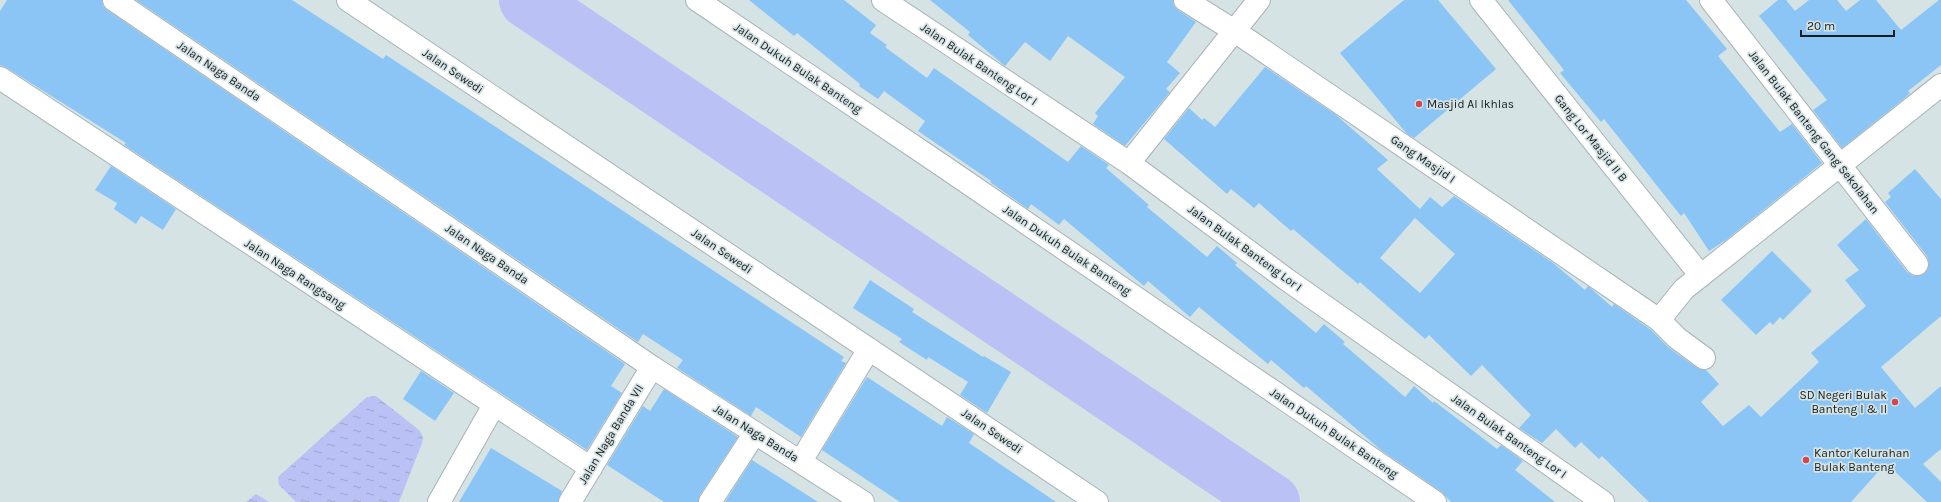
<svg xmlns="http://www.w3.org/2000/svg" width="1941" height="502" font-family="Karla,sans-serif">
<defs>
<pattern id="water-ripples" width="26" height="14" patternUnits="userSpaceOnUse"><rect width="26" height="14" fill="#b9c1f5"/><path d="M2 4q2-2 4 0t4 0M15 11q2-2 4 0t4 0" fill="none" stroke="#9ea5d2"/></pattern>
</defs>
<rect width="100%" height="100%" fill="#d5e3e5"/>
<path fill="url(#water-ripples)" d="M 376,396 L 419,430 L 423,437 L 422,443 L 399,502 L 296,502 L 279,485 L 278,477 L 367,397 Z
M 256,494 L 269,502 L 246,502 Z"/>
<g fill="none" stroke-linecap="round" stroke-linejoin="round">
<path stroke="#b9c1f5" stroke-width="56" d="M 527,0 L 1272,502"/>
</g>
<path fill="#8ac5f5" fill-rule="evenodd" d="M 7,0 L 102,0 L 103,6 L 107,10 L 625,364 L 611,386 L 622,393 L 587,450 L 124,145 L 126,143 L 7,68 L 0,65 L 0,11 Z
M 136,0 L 292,0 L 383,59 L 386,55 L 534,152 L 844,357 L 841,361 L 846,363 L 801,437 L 756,407 L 751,416 L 677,368 L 683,360 L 643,334 L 638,342 Z
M 749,0 L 844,0 L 876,25 L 870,33 L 887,45 L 885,47 L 927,78 L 934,68 L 1068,162 L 1081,146 L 1109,165 L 1106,168 L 1149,205 L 1147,207 L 1207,257 L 1217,246 L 1237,263 L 1235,265 L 1316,333 L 1324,324 L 1345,342 L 1343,344 L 1405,397 L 1414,386 L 1433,403 L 1434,401 L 1497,449 L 1501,445 L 1523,461 L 1515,470 L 1555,502 L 1451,502 L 1442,492 L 1381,450 L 1306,386 L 1304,388 L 1271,360 L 1268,364 L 1199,307 L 1190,317 L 1148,281 L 1144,286 L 1064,219 L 1059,225 L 1031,204 L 1028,209 L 990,182 L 991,181 L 918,131 L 925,121 L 884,91 L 878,99 L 859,86 L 860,84 L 797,33 L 794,36 Z
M 930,0 L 1173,0 L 1174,6 L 1178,10 L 1196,22 L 1167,62 L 1180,73 L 1166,89 L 1170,92 L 1125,146 L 1093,124 L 1098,116 L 1095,113 L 1125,77 L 1068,36 L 1050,61 L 1025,42 L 1005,66 L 968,35 L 970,32 Z
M 1404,0 L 1438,0 L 1496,69 L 1414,138 L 1407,134 L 1340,53 Z
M 1508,0 L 1686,0 L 1727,49 L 1718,56 L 1780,132 L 1792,124 L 1822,163 L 1726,240 L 1709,251 L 1684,213 L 1681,216 L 1604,119 L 1601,122 L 1560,73 L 1564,70 Z
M 1778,0 L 1786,0 L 1795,11 L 1809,0 L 1837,0 L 1846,11 L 1860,0 L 1876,0 L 1901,30 L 1939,0 L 1941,0 L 1941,65 L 1908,91 L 1910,93 L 1906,97 L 1842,148 L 1813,110 L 1827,100 L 1759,16 Z
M 1265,67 L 1336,115 L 1388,160 L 1377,169 L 1420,209 L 1430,197 L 1442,207 L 1454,196 L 1553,263 L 1585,290 L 1588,286 L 1612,307 L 1614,304 L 1651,330 L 1669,348 L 1697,368 L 1706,370 L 1719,384 L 1701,402 L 1723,426 L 1749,405 L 1761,417 L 1819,362 L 1811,353 L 1866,306 L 1845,280 L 1859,270 L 1837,245 L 1866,219 L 1907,272 L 1913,276 L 1918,276 L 1924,274 L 1928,269 L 1929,263 L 1927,256 L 1885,202 L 1891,197 L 1888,193 L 1915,169 L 1941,199 L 1941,316 L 1881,367 L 1915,408 L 1941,386 L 1941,449 L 1923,464 L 1941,482 L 1941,502 L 1927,502 L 1886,463 L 1851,502 L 1649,502 L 1602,456 L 1599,459 L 1581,442 L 1575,448 L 1556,429 L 1542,443 L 1519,428 L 1531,415 L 1482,365 L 1471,376 L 1429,335 L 1425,339 L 1360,282 L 1358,284 L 1293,229 L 1291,231 L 1259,203 L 1254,208 L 1231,189 L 1227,194 L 1164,139 L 1189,108 L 1202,120 L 1204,118 L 1215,127 ZM 1415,218 L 1455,254 L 1420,293 L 1380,258 Z
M 111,166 L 176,209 L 163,230 L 141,216 L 136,224 L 114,209 L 117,203 L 95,190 Z
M 1772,251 L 1812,291 L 1783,320 L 1780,317 L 1773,325 L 1770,322 L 1756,335 L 1721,300 Z
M 870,280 L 914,309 L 912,312 L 983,357 L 984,356 L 1011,372 L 987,413 L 960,395 L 968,382 L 928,357 L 927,360 L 899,342 L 902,339 L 853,308 Z
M 421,371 L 454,393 L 435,421 L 403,399 Z
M 867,377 L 942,426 L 947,417 L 974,434 L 969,443 L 1056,502 L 900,502 L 822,450 Z
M 664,389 L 738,437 L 700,495 L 698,502 L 664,502 L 607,465 L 643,406 L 650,411 Z
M 491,448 L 562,491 L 558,502 L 459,502 Z
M 752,460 L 818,502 L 725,502 Z"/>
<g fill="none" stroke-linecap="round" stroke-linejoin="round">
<g stroke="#a7b4b7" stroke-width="24">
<path id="minor" d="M 114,0 L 652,367 L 863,502
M 348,0 L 1097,502
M 697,0 L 940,164 L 1435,502
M 883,0 L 1129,163 L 1286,279 L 1603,502
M 1185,0 L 1233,30 L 1643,309 L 1659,320 L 1677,338 L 1704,358
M 1481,0 L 1701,276
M 1711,0 L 1917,264
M 0,78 L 591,468
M 1129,163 L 1259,0
M 1659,320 L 1684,289 L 1941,85
M 801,461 L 869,349
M 439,502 L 494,405
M 570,502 L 652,367
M 710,502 L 755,433"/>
</g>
<use href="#minor" stroke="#fff" stroke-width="22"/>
</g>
<g fill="#d6464f" stroke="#d5e3e5" stroke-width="1.5">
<circle cx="1419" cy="104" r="4"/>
<circle cx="1895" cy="402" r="4"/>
<circle cx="1806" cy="460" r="4"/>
</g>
<g text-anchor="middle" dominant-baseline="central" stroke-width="3.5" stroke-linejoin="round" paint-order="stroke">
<g font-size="12" fill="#171c1d" stroke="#d5e3e5">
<text transform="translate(979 64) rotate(34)">Jalan Bulak Banteng Lor I</text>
<text transform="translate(798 68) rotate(34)">Jalan Dukuh Bulak Banteng</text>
<text transform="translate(219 71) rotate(34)">Jalan Naga Banda</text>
<text transform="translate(453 71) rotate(34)">Jalan Sewedi</text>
<text transform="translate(1814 132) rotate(52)">Jalan Bulak Banteng Gang Sekolahan</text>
<text transform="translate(1591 138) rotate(51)">Gang Lor Masjid II B</text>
<text transform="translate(1423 159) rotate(34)">Gang Masjid I</text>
<text transform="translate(1245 248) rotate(36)">Jalan Bulak Banteng Lor I</text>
<text transform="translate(1067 250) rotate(34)">Jalan Dukuh Bulak Banteng</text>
<text transform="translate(722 251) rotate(34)">Jalan Sewedi</text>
<text transform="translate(487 254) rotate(34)">Jalan Naga Banda</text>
<text transform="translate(295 274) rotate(33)">Jalan Naga Rangsang</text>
<text transform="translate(992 431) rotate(34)">Jalan Sewedi</text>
<text transform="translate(756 433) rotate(32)">Jalan Naga Banda</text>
<text transform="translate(1334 433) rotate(34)">Jalan Dukuh Bulak Banteng</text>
<text transform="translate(611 434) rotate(-59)">Jalan Naga Banda VII</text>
<text transform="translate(1509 436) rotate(35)">Jalan Bulak Banteng Lor I</text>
</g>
<g font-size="12" fill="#171c1d" stroke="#d5e3e5" text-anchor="start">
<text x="1427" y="104">Masjid Al Ikhlas</text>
<text x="1887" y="395" text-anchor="end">SD Negeri Bulak<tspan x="1887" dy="14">Banteng I &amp; II</tspan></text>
<text x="1814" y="453">Kantor Kelurahan<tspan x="1814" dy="14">Bulak Banteng</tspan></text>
</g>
</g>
<path d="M1801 30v6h93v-6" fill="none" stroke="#171c1d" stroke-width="2"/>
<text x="1807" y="30" font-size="12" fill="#171c1d" stroke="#d5e3e5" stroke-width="3" paint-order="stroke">20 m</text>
</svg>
